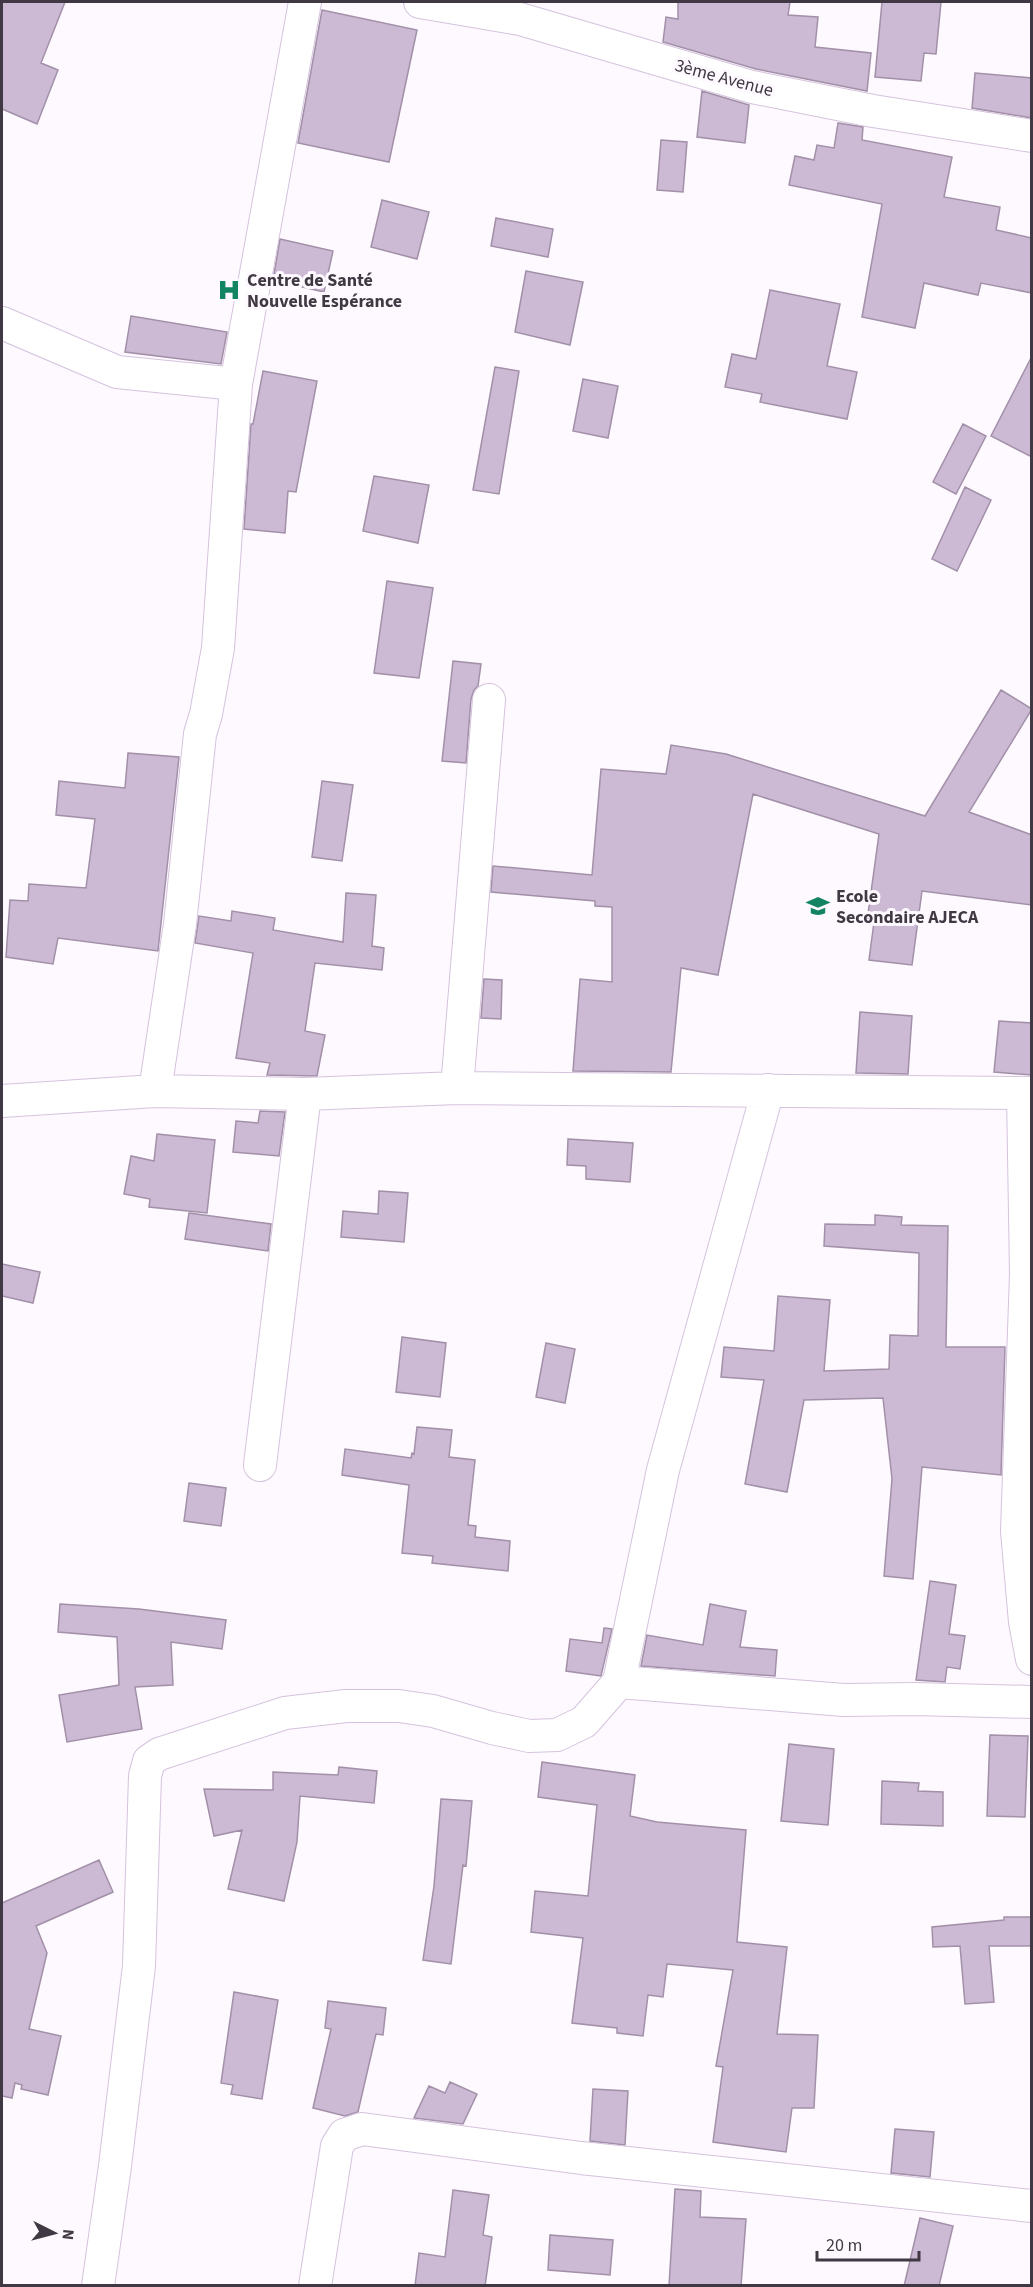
<svg xmlns="http://www.w3.org/2000/svg" width="1033" height="2287" font-family="'Source Sans 3',sans-serif">
<rect width="100%" height="100%" fill="#fdf9ff"/>
<path fill="#ccb9d3" stroke="#a290a9" stroke-width="1.5" d="M 2,2 L 65,2 L 41,63 L 58,70 L 37,124 L 2,109 Z
M 678,2 L 790,2 L 788,15 L 818,17 L 815,47 L 871,53 L 867,91 L 756,69 L 663,42 L 666,17 L 678,19 Z
M 882,2 L 941,2 L 936,54 L 924,53 L 921,81 L 875,77 Z
M 322,10 L 417,30 L 389,162 L 298,143 Z
M 975,73 L 1032,78 L 1032,118 L 972,108 Z
M 702,91 L 749,105 L 745,143 L 697,137 Z
M 838,123 L 863,127 L 862,140 L 952,157 L 944,197 L 1000,207 L 996,230 L 1032,238 L 1032,293 L 981,283 L 978,295 L 924,283 L 915,328 L 862,317 L 882,204 L 789,185 L 795,156 L 814,160 L 817,145 L 834,148 Z
M 661,140 L 687,142 L 683,192 L 657,190 Z
M 382,200 L 429,212 L 417,259 L 371,247 Z
M 496,218 L 553,229 L 548,257 L 491,246 Z
M 280,239 L 333,251 L 324,292 L 273,280 Z
M 526,271 L 583,282 L 570,345 L 515,332 Z
M 770,290 L 840,304 L 827,366 L 857,372 L 847,419 L 760,402 L 762,394 L 725,387 L 732,354 L 756,359 Z
M 131,316 L 227,332 L 221,364 L 125,352 Z
M 1032,356 L 1032,457 L 991,436 Z
M 495,367 L 519,371 L 499,494 L 473,490 Z
M 263,371 L 317,381 L 296,492 L 288,491 L 285,533 L 244,529 L 251,424 L 253,424 Z
M 583,379 L 618,386 L 608,438 L 573,431 Z
M 963,424 L 986,436 L 956,494 L 933,482 Z
M 374,476 L 429,485 L 418,543 L 363,531 Z
M 965,487 L 991,500 L 957,571 L 932,559 Z
M 387,581 L 433,588 L 419,678 L 374,673 Z
M 453,661 L 481,664 L 478,686 L 474,690 L 471,699 L 466,763 L 442,761 Z
M 1001,690 L 1032,709 L 969,812 L 1032,835 L 1032,905 L 922,891 L 912,965 L 869,960 L 874,922 L 867,921 L 879,834 L 753,794 L 718,975 L 681,968 L 671,1072 L 573,1071 L 580,979 L 612,982 L 612,907 L 595,906 L 595,901 L 491,892 L 493,866 L 592,875 L 601,769 L 666,774 L 671,745 L 726,754 L 925,816 Z
M 128,753 L 179,757 L 158,951 L 58,938 L 53,964 L 6,957 L 10,900 L 28,901 L 29,884 L 86,888 L 95,819 L 56,815 L 59,781 L 125,788 Z
M 322,781 L 353,785 L 342,861 L 312,857 Z
M 346,893 L 376,895 L 372,946 L 384,948 L 382,970 L 315,963 L 305,1031 L 325,1035 L 317,1076 L 267,1075 L 270,1063 L 236,1058 L 253,953 L 195,943 L 199,916 L 231,921 L 232,911 L 275,918 L 273,930 L 343,942 Z
M 484,979 L 502,980 L 501,1019 L 481,1018 Z
M 860,1012 L 912,1016 L 908,1074 L 856,1073 Z
M 999,1021 L 1032,1023 L 1032,1075 L 994,1072 Z
M 260,1111 L 285,1112 L 279,1156 L 233,1152 L 236,1121 L 258,1123 Z
M 157,1134 L 215,1140 L 207,1213 L 149,1207 L 150,1199 L 124,1194 L 131,1156 L 154,1161 Z
M 568,1139 L 633,1143 L 630,1182 L 586,1179 L 586,1166 L 567,1165 Z
M 379,1191 L 408,1193 L 404,1242 L 341,1237 L 343,1211 L 378,1214 Z
M 189,1213 L 271,1224 L 268,1251 L 185,1239 Z
M 875,1215 L 902,1217 L 901,1225 L 948,1226 L 946,1347 L 1005,1347 L 1001,1475 L 922,1467 L 913,1579 L 884,1576 L 892,1479 L 883,1398 L 804,1400 L 787,1492 L 745,1484 L 764,1380 L 721,1377 L 724,1347 L 774,1351 L 778,1296 L 830,1300 L 824,1371 L 889,1369 L 890,1335 L 918,1336 L 919,1253 L 824,1246 L 825,1224 L 875,1225 Z
M 2,1264 L 40,1272 L 33,1303 L 2,1296 Z
M 402,1337 L 446,1343 L 440,1397 L 396,1392 Z
M 546,1343 L 575,1349 L 565,1403 L 536,1397 Z
M 417,1427 L 452,1430 L 449,1457 L 475,1460 L 468,1525 L 476,1526 L 475,1537 L 510,1541 L 508,1571 L 432,1563 L 433,1556 L 402,1553 L 409,1485 L 342,1475 L 345,1449 L 411,1458 L 412,1453 L 414,1454 Z
M 189,1483 L 226,1488 L 221,1526 L 184,1521 Z
M 930,1581 L 956,1585 L 949,1634 L 965,1636 L 960,1669 L 947,1667 L 945,1682 L 916,1680 Z
M 60,1604 L 139,1609 L 226,1620 L 222,1649 L 171,1642 L 173,1685 L 135,1687 L 142,1729 L 67,1742 L 59,1695 L 119,1685 L 117,1637 L 58,1632 Z
M 710,1604 L 746,1611 L 740,1647 L 777,1650 L 775,1676 L 641,1666 L 647,1635 L 703,1645 Z
M 604,1628 L 612,1629 L 601,1676 L 566,1671 L 570,1639 L 602,1643 Z
M 990,1735 L 1028,1736 L 1025,1817 L 987,1816 Z
M 789,1744 L 834,1749 L 828,1825 L 781,1821 Z
M 542,1762 L 635,1775 L 630,1816 L 657,1822 L 746,1830 L 737,1942 L 787,1947 L 777,2034 L 818,2035 L 814,2108 L 792,2108 L 786,2152 L 713,2142 L 723,2067 L 716,2066 L 733,1970 L 667,1964 L 663,1997 L 648,1995 L 643,2036 L 617,2033 L 617,2028 L 572,2023 L 583,1938 L 531,1932 L 535,1891 L 588,1896 L 597,1805 L 538,1797 Z
M 339,1767 L 377,1771 L 374,1803 L 300,1796 L 297,1842 L 284,1901 L 228,1889 L 242,1830 L 214,1836 L 204,1789 L 273,1790 L 273,1772 L 338,1775 Z
M 882,1781 L 919,1783 L 918,1791 L 943,1792 L 943,1826 L 881,1824 Z
M 441,1799 L 472,1801 L 466,1866 L 463,1865 L 451,1964 L 423,1960 L 434,1886 Z
M 99,1860 L 113,1892 L 36,1926 L 47,1953 L 29,2029 L 61,2036 L 48,2095 L 21,2089 L 22,2085 L 15,2083 L 12,2098 L 2,2096 L 2,1903 Z
M 1004,1917 L 1032,1917 L 1032,1946 L 989,1946 L 994,2002 L 965,2004 L 960,1946 L 933,1947 L 932,1927 L 1004,1920 Z
M 234,1992 L 278,2000 L 262,2099 L 231,2094 L 233,2085 L 221,2083 Z
M 328,2001 L 386,2008 L 383,2035 L 376,2034 L 358,2112 L 345,2116 L 313,2108 L 331,2029 L 325,2028 Z
M 450,2082 L 477,2094 L 463,2124 L 414,2118 L 429,2086 L 445,2093 Z
M 593,2089 L 628,2091 L 625,2145 L 590,2141 Z
M 895,2129 L 934,2132 L 930,2177 L 891,2173 Z
M 675,2189 L 701,2191 L 700,2217 L 746,2219 L 741,2286 L 669,2286 Z
M 453,2190 L 489,2195 L 483,2235 L 492,2237 L 485,2286 L 415,2286 L 419,2253 L 445,2257 Z
M 920,2218 L 953,2226 L 939,2286 L 904,2286 Z
M 550,2235 L 613,2240 L 610,2275 L 548,2270 Z"/>
<g fill="none" stroke-linecap="round" stroke-linejoin="round">
<g stroke="#d5c3dd" stroke-width="34">
<path id="street" d="M 420,2 L 520,19 L 752,87 L 873,111 L 1032,136
M 2,323 L 117,372 L 236,384
M 457,1088 L 489,700
M 155,1091 L 180,924 L 200,734 L 206,714 L 218,648 L 236,384 L 305,2
M 1023,1093 L 1026,1274 L 1017,1531 L 1025,1622 L 1032,1659
M 2,1101 L 155,1091 L 305,1094 L 457,1088 L 1032,1093
M 260,1465 L 305,1094
M 619,1682 L 844,1700 L 915,1699 L 1032,1702
M 98,2286 L 115,2166 L 139,1966 L 145,1776 L 149,1761 L 159,1754 L 285,1713 L 346,1706 L 399,1706 L 433,1711 L 492,1728 L 529,1736 L 557,1735 L 584,1722 L 619,1682 L 663,1470 L 768,1090
M 315,2286 L 337,2146 L 344,2135 L 362,2129 L 581,2158 L 1032,2206"/>
</g>
<use href="#street" stroke="#fff" stroke-width="32"/>
</g>
<defs>
<g id="hospital-bare" transform="scale(1.8)"><path d="M-5-5h3v3.5h4V-5h3V5h-3V1.5h-4V5h-3Z" fill="#138462" stroke="#fdf9ff" stroke-width="2.5" paint-order="stroke"/></g>
<g id="school-bare" transform="scale(1.8)"><path d="M0-5L7-2L0 1L-7-2ZM-4 1L0 2.5L4 1V4Q0 6-4 4Z" fill="#138462" stroke="#fdf9ff" stroke-width="2.5" paint-order="stroke"/></g>
</defs>
<g fill-rule="evenodd">
<use href="#hospital-bare" x="229" y="290"/>
<use href="#school-bare" x="818" y="906"/>
</g>
<g text-anchor="middle" dominant-baseline="central" stroke-width="6" stroke-linejoin="round" paint-order="stroke">
<g font-size="18" fill="#403843" stroke="#fdf9ff">
<text transform="translate(724 78) rotate(15)">3ème Avenue</text>
</g>
<g font-size="18" font-weight="bold" fill="#403843" stroke="#fdf9ff" text-anchor="start">
<text x="247" y="280">Centre de Santé<tspan x="247" dy="21">Nouvelle Espérance</tspan></text>
<text x="836" y="896">Ecole<tspan x="836" dy="21">Secondaire AJECA</tspan></text>
</g>
</g>
<rect width="1033" height="2287" fill="none" stroke="#403843" stroke-width="6"/>
<g transform="translate(54 2233) rotate(96)" stroke="#fdf9ff" stroke-width="4.5" paint-order="stroke">
<path d="M0-4.5L10 22L0 15L-10 22Z" fill="#403843"/>
<text y="-9" font-size="16" font-weight="bold" text-anchor="middle" fill="#403843">N</text>
</g>
<path d="M817 2251v9h102v-9" fill="none" stroke="#403843" stroke-width="3"/>
<text x="826" y="2251" font-size="18" fill="#403843" stroke="#fdf9ff" stroke-width="4.5" paint-order="stroke">20 m</text>
</svg>
